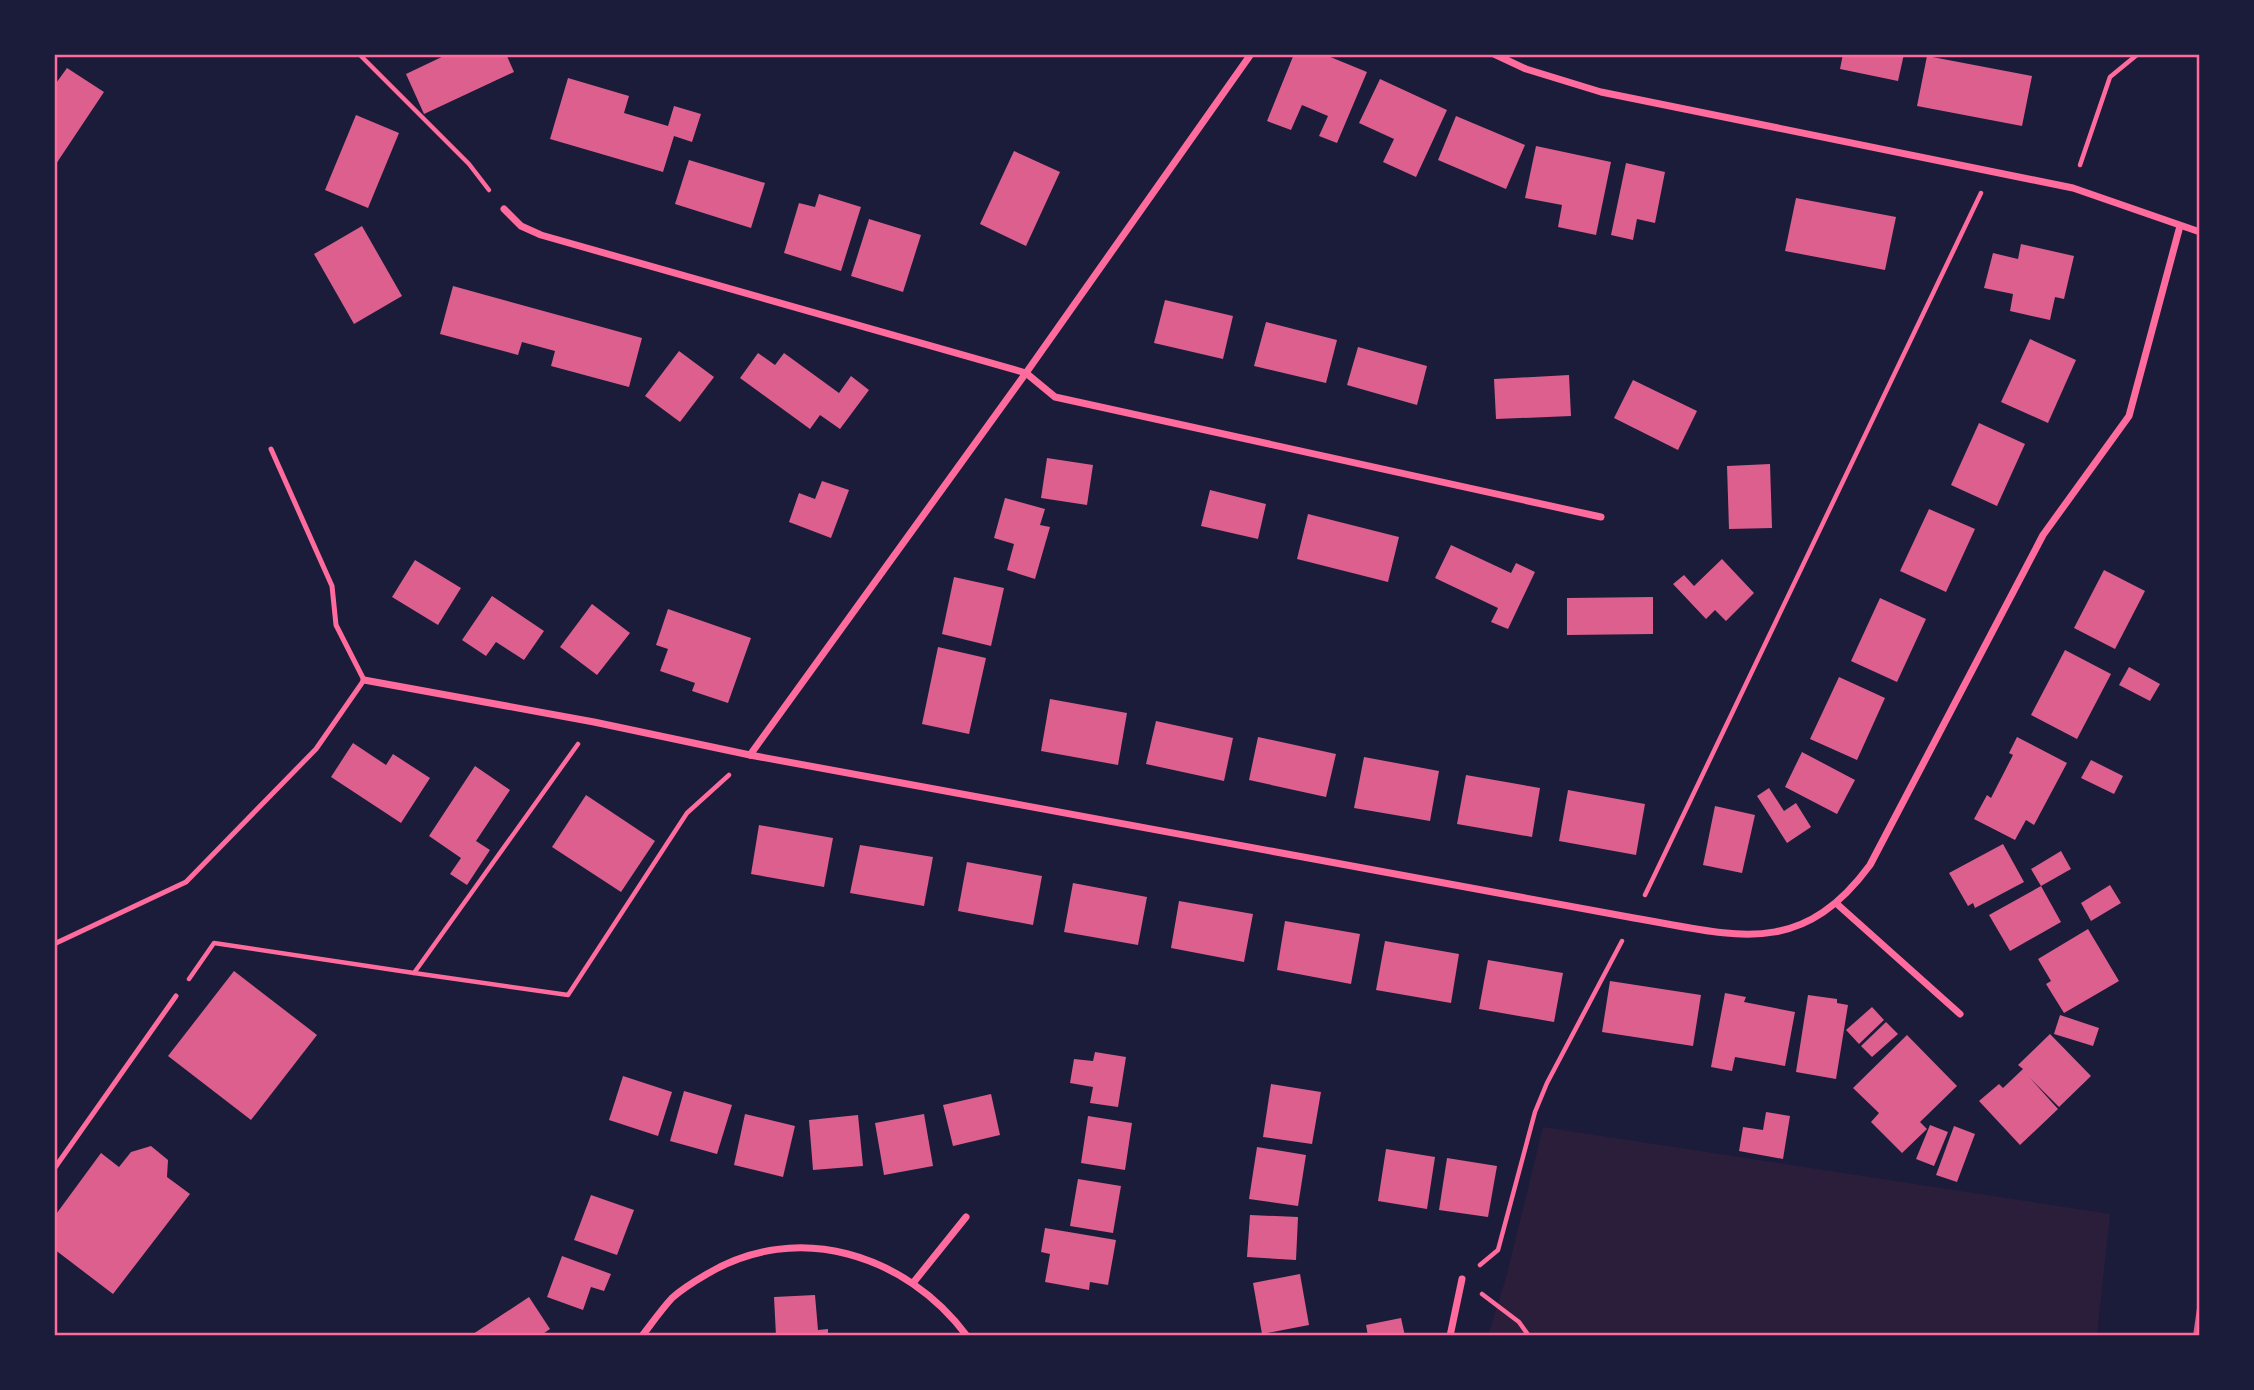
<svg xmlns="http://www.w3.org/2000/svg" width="2254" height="1390" viewBox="0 0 2254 1390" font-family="Merriweather,serif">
<rect width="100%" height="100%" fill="#1b1b3a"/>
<polygon fill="#2a1e3b" points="1543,1127 2110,1214 2097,1336 1488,1336 1507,1274"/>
<g fill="#dd5f8e">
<polygon points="448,54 506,54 514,72 424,114 406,74"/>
<polygon points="1294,54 1323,54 1367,72 1337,143 1319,136 1328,116 1302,105 1291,130 1267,121"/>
<polygon points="1843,54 1904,54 1898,81 1840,69"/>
<polygon points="1927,56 2032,76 2022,126 1917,106"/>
<polygon points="67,68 104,92 54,167 54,86"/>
<polygon points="568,78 629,96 624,113 668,126 674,106 701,114 692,142 674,136 663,172 550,139"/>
<polygon points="1380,79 1447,110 1416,177 1383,162 1394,139 1359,123"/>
<polygon points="356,115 399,133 368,208 325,190"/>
<polygon points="1456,116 1525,145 1506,189 1438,160"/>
<polygon points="1536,146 1611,162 1596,235 1558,227 1562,205 1525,198"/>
<polygon points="1014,151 1060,172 1026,246 980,224"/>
<polygon points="689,160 765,183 751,228 675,204"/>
<polygon points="1626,163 1665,172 1655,223 1637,219 1633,240 1611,235"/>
<polygon points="819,194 861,207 841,271 784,253 799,203 815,207"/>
<polygon points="1796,198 1896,217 1885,270 1785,251"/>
<polygon points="869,219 921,235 903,292 851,276"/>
<polygon points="362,226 402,296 354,324 314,254"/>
<polygon points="2021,244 2074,256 2064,299 2055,297 2050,320 2010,311 2013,294 1984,288 1993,253 2018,259"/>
<polygon points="453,286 642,338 629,387 551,366 555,351 522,342 518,355 440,334"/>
<polygon points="1165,300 1233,316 1223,359 1154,343"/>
<polygon points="1266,322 1337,340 1326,383 1254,366"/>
<polygon points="2030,339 2076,360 2048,423 2001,402"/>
<polygon points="1358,347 1427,366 1417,405 1347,385"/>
<polygon points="679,351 714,377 680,422 645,396"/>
<polygon points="758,353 775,365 784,353 839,393 851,376 869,390 840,429 820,415 810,429 740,378"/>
<polygon points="1569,375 1571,416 1496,419 1494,379"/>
<polygon points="1633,380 1697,411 1678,450 1614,418"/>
<polygon points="1979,423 2025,444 1997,506 1951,485"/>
<polygon points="1047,458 1093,465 1087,505 1041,498"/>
<polygon points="1770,464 1772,528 1729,529 1727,466"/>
<polygon points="822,481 849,490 831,538 789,522 799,493 815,499"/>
<polygon points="1210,490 1266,504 1258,539 1201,526"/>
<polygon points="1005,498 1045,509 1040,525 1050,527 1035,579 1007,570 1014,544 994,538"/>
<polygon points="1929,509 1975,529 1946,592 1900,571"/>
<polygon points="1308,514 1399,537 1388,582 1297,559"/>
<polygon points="1451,545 1511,573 1516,563 1535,572 1508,629 1491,622 1498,608 1435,578"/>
<polygon points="1722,559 1754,593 1726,621 1715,610 1706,619 1673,584 1684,575 1694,586"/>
<polygon points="415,560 461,588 438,625 392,597"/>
<polygon points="2104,570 2145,591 2115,649 2074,628"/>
<polygon points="954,577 1004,588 991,646 942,634"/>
<polygon points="492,596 544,631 524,660 496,642 486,656 462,640"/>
<polygon points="1653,597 1653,634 1567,635 1567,598"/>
<polygon points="1880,598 1926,619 1897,682 1851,661"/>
<polygon points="592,604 630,633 597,675 560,647"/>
<polygon points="668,609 751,638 728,703 692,691 695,683 660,671 668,649 656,645"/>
<polygon points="938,647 986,658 969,734 922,724"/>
<polygon points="2065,650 2111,674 2077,739 2031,715"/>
<polygon points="2129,667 2160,684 2150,701 2119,685"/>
<polygon points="1839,677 1885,698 1857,760 1810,739"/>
<polygon points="1050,699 1127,713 1118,765 1041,751"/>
<polygon points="1156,721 1233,738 1224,781 1146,764"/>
<polygon points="1258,737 1336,754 1326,797 1249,780"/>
<polygon points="2017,737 2067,763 2034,825 2026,820 2015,840 1974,819 1987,795 1991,798 2013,755 2009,753"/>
<polygon points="353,743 386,765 393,754 430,778 401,823 331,777"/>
<polygon points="1802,752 1855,780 1837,814 1785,787"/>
<polygon points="1364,757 1439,771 1430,821 1354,808"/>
<polygon points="2091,760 2123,776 2114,794 2081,778"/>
<polygon points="475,766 510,790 476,841 490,850 467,885 450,874 461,858 429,836"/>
<polygon points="1466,775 1540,788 1532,837 1457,824"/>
<polygon points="1769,788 1784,811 1796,803 1811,827 1787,843 1757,796"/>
<polygon points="1568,790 1645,804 1636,855 1559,841"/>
<polygon points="586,795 655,841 621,892 552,847"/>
<polygon points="1715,806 1755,815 1742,873 1703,865"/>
<polygon points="759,825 833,838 824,887 751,874"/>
<polygon points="2003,844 2024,882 1975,908 1973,903 1968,906 1949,873"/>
<polygon points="860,845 933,857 924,906 850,893"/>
<polygon points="2061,851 2071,869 2041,886 2031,869"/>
<polygon points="967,862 1042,876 1033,925 958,911"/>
<polygon points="1073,883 1147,897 1138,945 1064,932"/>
<polygon points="2110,885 2121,903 2091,921 2081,903"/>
<polygon points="2041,886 2061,922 2010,951 1989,915"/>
<polygon points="1179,901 1253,914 1244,962 1171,948"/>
<polygon points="1285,921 1360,934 1351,984 1277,970"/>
<polygon points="2088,929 2119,981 2064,1013 2046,984 2051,981 2038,959"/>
<polygon points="1385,941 1459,954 1451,1003 1376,990"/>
<polygon points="1488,960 1563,973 1554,1022 1479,1009"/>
<polygon points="234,971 317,1035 251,1120 168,1056"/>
<polygon points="1610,981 1701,995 1693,1046 1602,1032"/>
<polygon points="1725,993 1746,997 1744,1002 1795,1012 1785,1066 1735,1057 1732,1071 1711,1067"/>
<polygon points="1808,995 1837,999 1837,1003 1848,1005 1836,1079 1796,1072"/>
<polygon points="1872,1007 1884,1020 1859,1044 1846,1030"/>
<polygon points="2060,1015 2099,1028 2093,1046 2054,1034"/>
<polygon points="1886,1022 1898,1034 1872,1057 1861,1046"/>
<polygon points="2050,1034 2091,1076 2059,1107 2029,1077 2058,1109 2020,1145 1979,1101 1999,1084 2003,1088 2023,1069 2018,1065"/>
<polygon points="1907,1035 1957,1086 1920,1122 1927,1129 1902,1153 1871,1122 1879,1113 1853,1088"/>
<polygon points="1095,1052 1126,1057 1118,1107 1090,1103 1093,1087 1070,1083 1074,1059 1093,1061"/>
<polygon points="623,1076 672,1092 658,1136 609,1120"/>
<polygon points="1271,1084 1321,1092 1312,1144 1263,1137"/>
<polygon points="684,1091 732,1105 717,1154 670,1141"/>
<polygon points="991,1094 1000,1135 953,1146 943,1105"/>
<polygon points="1766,1112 1790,1116 1783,1159 1739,1151 1743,1127 1763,1130"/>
<polygon points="745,1114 795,1126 783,1177 734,1165"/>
<polygon points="924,1114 933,1166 884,1175 875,1123"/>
<polygon points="858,1115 863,1166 813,1170 809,1120"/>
<polygon points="1088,1116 1132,1123 1125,1170 1081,1163"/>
<polygon points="1930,1125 1948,1132 1934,1166 1916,1159"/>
<polygon points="1954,1126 1975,1134 1957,1182 1936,1175"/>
<polygon points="151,1146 168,1160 167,1177 190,1194 113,1294 54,1249 54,1217 101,1153 119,1167 131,1152"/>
<polygon points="1257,1147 1306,1155 1298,1206 1249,1199"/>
<polygon points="1386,1149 1435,1157 1427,1209 1378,1201"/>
<polygon points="1447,1158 1497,1166 1488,1217 1439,1210"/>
<polygon points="1078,1179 1121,1186 1113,1233 1070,1226"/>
<polygon points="591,1195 634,1210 617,1255 574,1240"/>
<polygon points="1250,1215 1298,1217 1296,1260 1247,1257"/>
<polygon points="1045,1228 1116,1240 1108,1285 1090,1282 1089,1290 1045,1282 1050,1254 1041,1252"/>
<polygon points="562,1256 611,1274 604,1291 591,1287 583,1310 547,1297"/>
<polygon points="1300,1274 1309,1325 1262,1334 1253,1283"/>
<polygon points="815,1295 818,1330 828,1329 828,1336 776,1336 774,1297"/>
<polygon points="529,1297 550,1329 540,1336 470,1336"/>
<polygon points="2198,1301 2200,1336 2193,1336"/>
<polygon points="1401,1318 1405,1336 1368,1336 1366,1325"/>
</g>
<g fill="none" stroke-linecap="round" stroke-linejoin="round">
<g stroke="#ff6b9d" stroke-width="4.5">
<polyline points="359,54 469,164 489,190"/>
<polyline points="2080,165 2110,77 2138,54"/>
<polyline points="1645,895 1981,193"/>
<polyline points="414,973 568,995 687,813 729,775"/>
<polyline points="189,979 214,943 414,973 578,744"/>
<polyline points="1480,1265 1498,1250 1535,1112 1547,1083 1622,941"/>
<polyline points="1482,1294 1519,1322 1529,1336"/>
</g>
<g stroke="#ff6b9d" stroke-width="5">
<polyline points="54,944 186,882 316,749 364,680 336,625 332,586 271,449"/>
<polyline points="54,1169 176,996"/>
</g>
<g stroke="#ff6b9d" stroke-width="7">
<polyline points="1494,54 1526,69 1601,92 2073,188 2200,232"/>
<polyline points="504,209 521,226 541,235 1026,373 1055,397 1601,517"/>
<path d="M364,680L594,722L750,755L1634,918C1734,935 1800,960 1870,865L2043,535L2129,416L2180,226"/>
<polyline points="750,755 1026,373 1251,54"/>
<polyline points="1837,904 1960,1014"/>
<polyline points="913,1283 966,1217"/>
<path d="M642,1336C652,1323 661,1310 672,1298C682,1289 695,1281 707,1274C797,1220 906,1254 967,1336"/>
<polyline points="1450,1336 1462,1279"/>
</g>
</g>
<rect width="2254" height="1390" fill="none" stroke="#1b1b3a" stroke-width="112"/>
<rect x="56" y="56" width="2142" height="1278" fill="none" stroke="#ff6b9d" stroke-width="2.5"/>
</svg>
